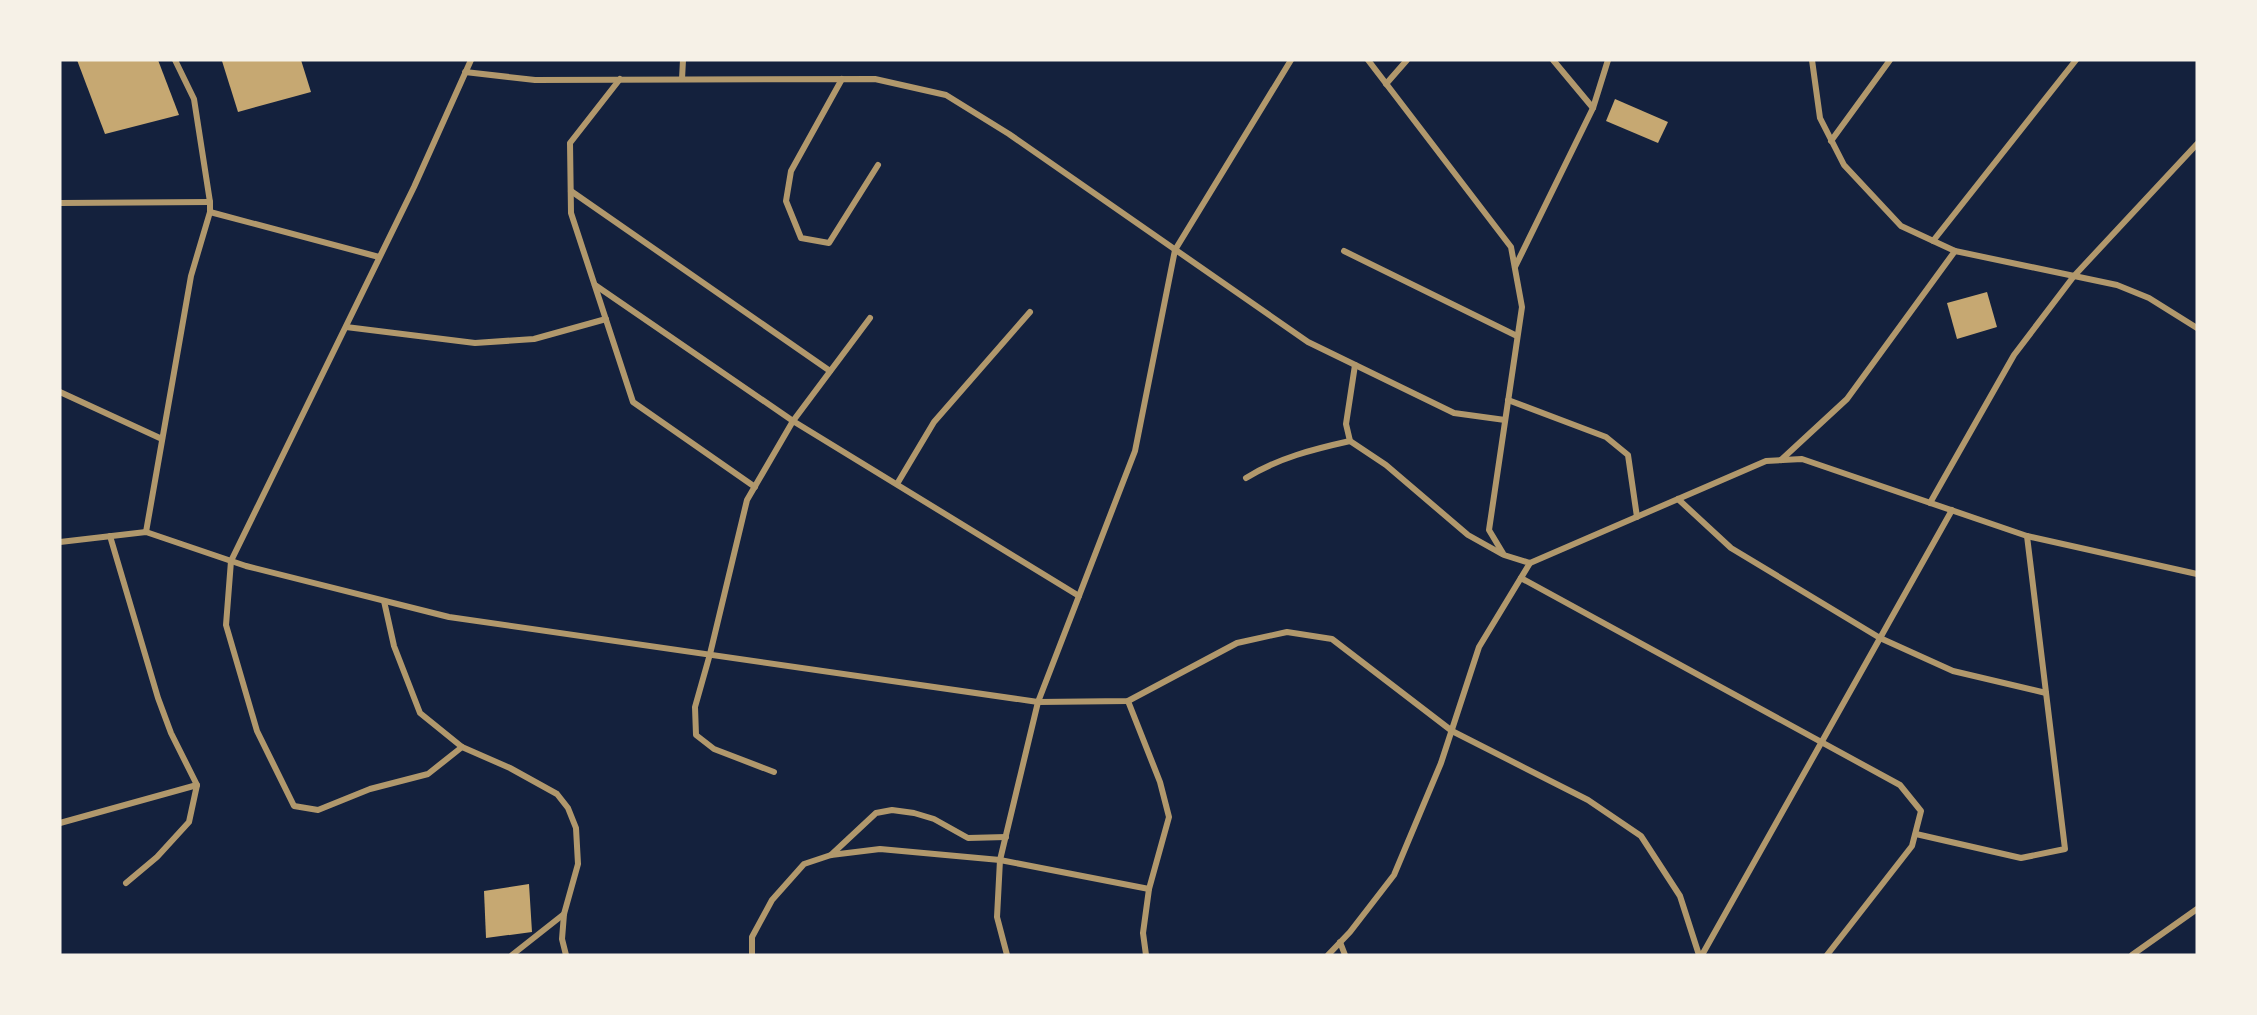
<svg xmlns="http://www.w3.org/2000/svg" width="2257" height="1015" viewBox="0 0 2257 1015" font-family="Lato,sans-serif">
<rect width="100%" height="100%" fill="#14213d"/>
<g fill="#c6a872">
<polygon points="77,60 158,60 179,115 105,134"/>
<polygon points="228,60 301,60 311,92 238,112 222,61"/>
<polygon points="1615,99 1668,122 1658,143 1606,121"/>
<polygon points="1987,292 1997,327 1957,339 1947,303"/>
<polygon points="529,884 532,932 486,938 484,891"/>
</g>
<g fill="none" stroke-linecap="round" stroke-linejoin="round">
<g stroke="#b1986c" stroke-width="6">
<polyline points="1368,60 1511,247 1522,307 1489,530 1504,555 1530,563 1766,461 1802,459 2027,536 2197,574"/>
<polyline points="1553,60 1593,108"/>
<polyline points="1812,60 1820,118 1844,165 1901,226 1955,251 2117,285 2149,298 2197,328"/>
<polyline points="465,72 535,80 875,79 946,95 1009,134 1308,342 1454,413 1505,420"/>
<polyline points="620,79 570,143 571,213 633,402 755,487"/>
<polyline points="682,79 683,60"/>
<polyline points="842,79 791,171 786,201 801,238 829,243 878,165"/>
<polyline points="1386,84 1407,60"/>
<polyline points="1831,141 1890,60"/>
<polyline points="571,191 830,371"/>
<polyline points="60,203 210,202"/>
<polyline points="210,212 379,257"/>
<polyline points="1933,241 2076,60"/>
<polyline points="1344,251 1517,336"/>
<polyline points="1515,267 1593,108 1608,60"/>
<polyline points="595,285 793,421 1079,596"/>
<polyline points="346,327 475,343 534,339 606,319"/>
<polyline points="1355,365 1346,424 1350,441 1386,465 1468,535 1502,554"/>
<polyline points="60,392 162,439"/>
<polyline points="1508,400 1606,437 1628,455 1637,517"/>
<polyline points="1781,460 1847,399 1955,251"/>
<path d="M1246,478C1278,458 1314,449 1350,441"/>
<polyline points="897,484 934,422 1030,312"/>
<polyline points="1678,499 1731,548 1880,638 1953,671 2046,693"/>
<polyline points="1930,503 2014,355 2074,276 2197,144"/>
<polyline points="146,532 191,276 210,212 210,202 194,99 175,60"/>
<polyline points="110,536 158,698 171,733 197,785 189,822 157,857 126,883"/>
<polyline points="60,542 146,532 246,566 449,617 1038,702 1128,701 1237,643 1287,632 1332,639 1452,731 1588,800 1641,836 1680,896 1699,955"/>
<polyline points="1521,578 1900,785 1921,811 1912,846 1827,955"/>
<polyline points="384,601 394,646 420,713 462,747 510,768 557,794 568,808 576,828 578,864 564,914 562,939 566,955"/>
<polyline points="1128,701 1160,782 1169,817 1149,889 1143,933 1146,955"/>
<polyline points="462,747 428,774 370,789 318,810 294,806 257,731 226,625 231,561 414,187 471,60"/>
<polyline points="774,772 714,749 696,735 695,707 710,654 747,500 793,421 870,318"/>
<polyline points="60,823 197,785"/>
<polyline points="1916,834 2021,858 2065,849 2027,536"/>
<polyline points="831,855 876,813 892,810 914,813 934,819 968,838 1006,837"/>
<polyline points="1340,942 1345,955"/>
<polyline points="512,955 564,914"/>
<polyline points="752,955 752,937 772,900 804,864 831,855 880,849 1000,860 1149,889"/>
<polyline points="1007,955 997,917 1000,860 1038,702 1135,451 1175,250 1291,60"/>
<polyline points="1328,955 1350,932 1394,875 1441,763 1479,647 1530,563"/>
<polyline points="1702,955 1952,510"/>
<polyline points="2132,955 2197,909"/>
</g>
</g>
<rect width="2257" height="1015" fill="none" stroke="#f6f1e7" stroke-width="123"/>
</svg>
